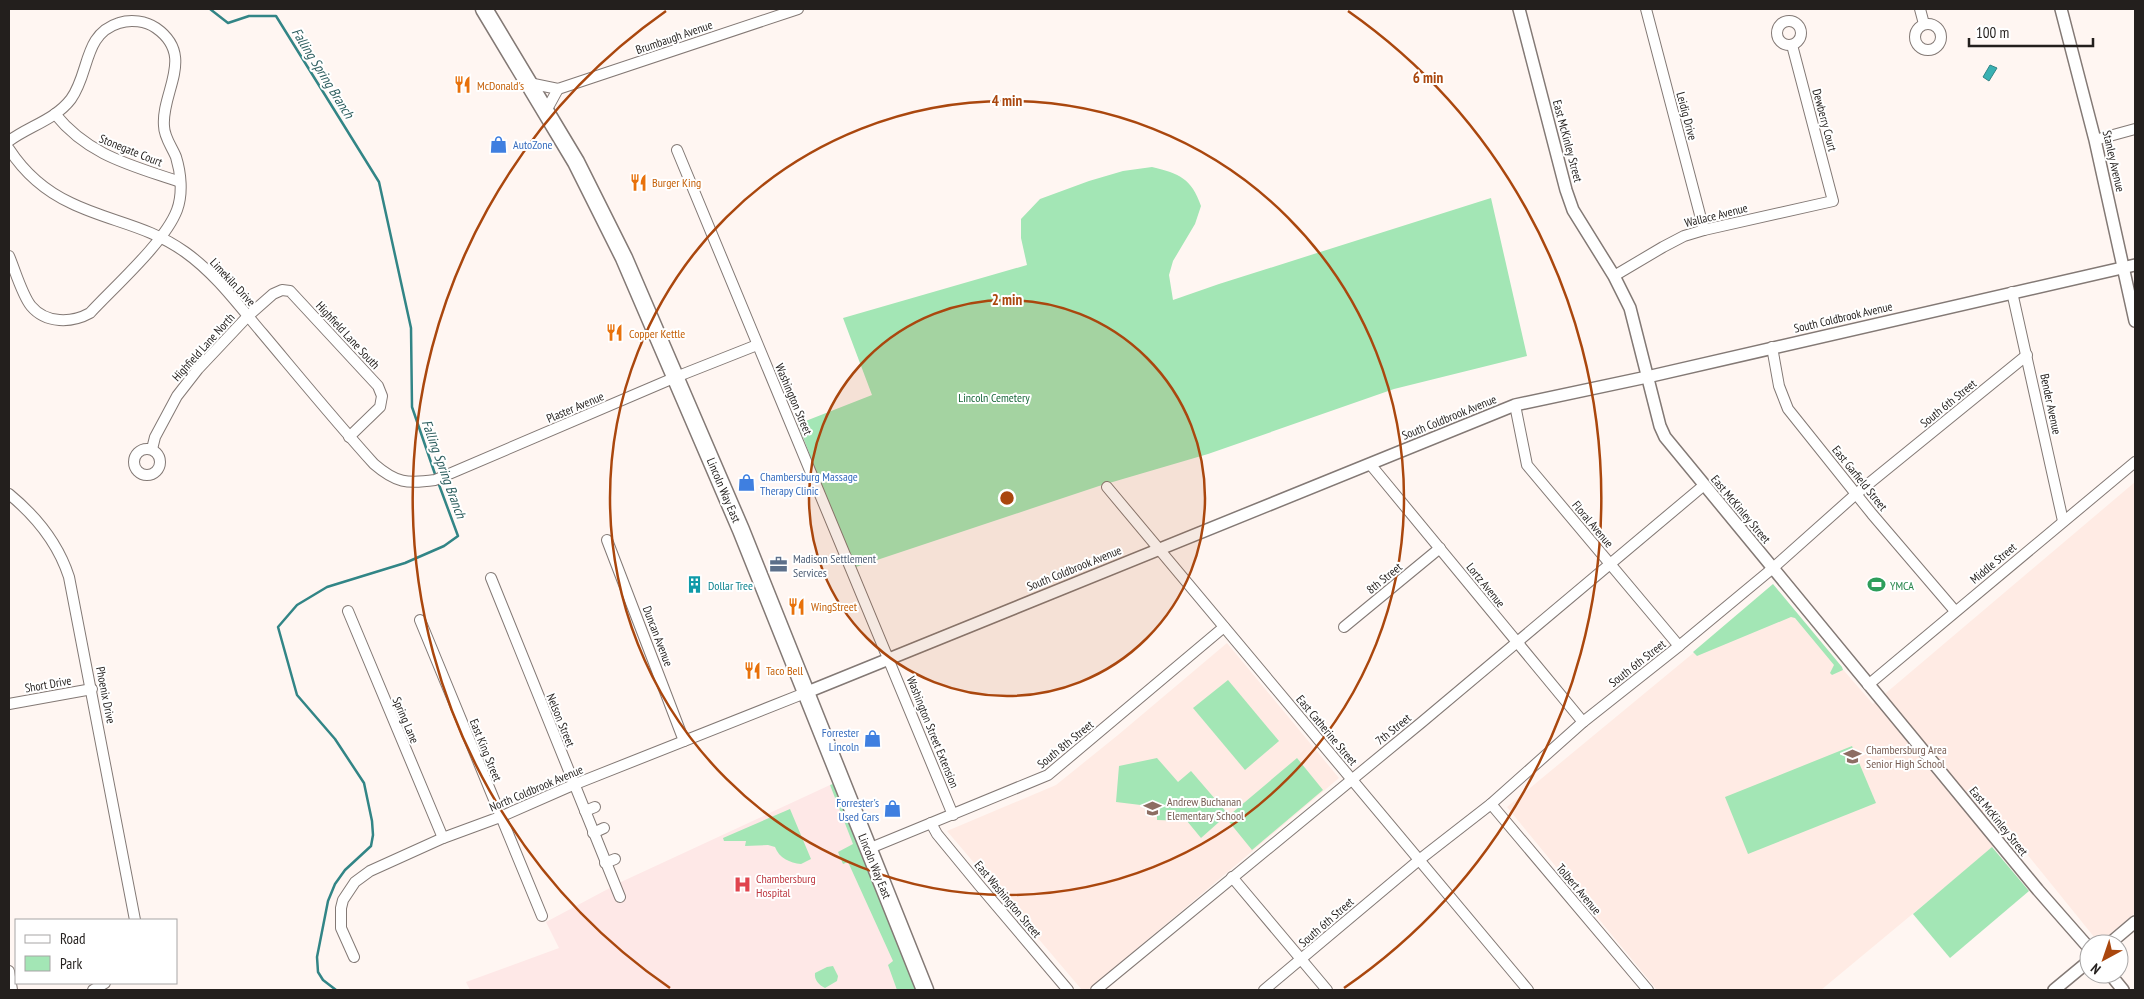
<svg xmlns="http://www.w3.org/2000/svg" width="2144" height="999" viewBox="0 0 2144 999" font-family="'PT Sans Narrow',sans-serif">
<rect width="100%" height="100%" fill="#fff6f2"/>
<g fill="#ffebe4">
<polygon points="2135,482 2135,913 2099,943 2010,833 1821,990 1657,990 1507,807 1772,588 1873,704"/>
<polygon points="1227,643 1339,778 1088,990 1082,990 947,831 1056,785 1118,735"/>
</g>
<polygon fill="#fee8e7" points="830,785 913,990 470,990 466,982 559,948 546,922 621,882"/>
<g fill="#a3e6b5">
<path d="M1152,167C1180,174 1191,178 1201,206L1195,224L1173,261L1169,275L1173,300L1219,284L1491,198L1527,356L1394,389L1208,454L1099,486L853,568L798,424L872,395L843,318L1027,265L1021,238V219L1040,199L1089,181L1123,171Z"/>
<polygon points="1773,584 1842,667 1843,670 1832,675 1830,673 1834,665 1795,618 1791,617 1697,656 1693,652"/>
<polygon points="1228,680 1279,741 1245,770 1193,708"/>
<polygon points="1852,746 1876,803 1748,854 1725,797"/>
<polygon points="1157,758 1178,782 1191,771 1228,814 1201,838 1187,821 1157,820 1157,807 1116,802 1119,766"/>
<polygon points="1297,758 1323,790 1252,850 1226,818"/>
<polygon points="833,784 917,990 897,990 888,965 893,961 848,862 843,864 838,852 853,844 830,785"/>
<path d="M790,809L811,859L801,864C790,863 779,858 775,847L768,845L745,846L746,841H724L723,838Z"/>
<polygon points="1992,847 2029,891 1950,958 1913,914"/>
<path d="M833,966L838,976L837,981L825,988C819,985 814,980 815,973L827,967Z"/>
</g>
<polygon fill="#39b1b3" stroke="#328586" points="1990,65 1997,68 1989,81 1983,77"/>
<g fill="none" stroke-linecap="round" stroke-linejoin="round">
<g stroke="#328586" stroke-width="2.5">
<polyline points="210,9 228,23 249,16 276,16 379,182 411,328 412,407 436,477"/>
<polyline points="336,990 323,980 318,972 317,957 328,901 335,884 345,870 371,846 373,835 372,821 364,783 335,739 297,695 278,627 297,605 327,587 405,563 444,546 458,536 438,482"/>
</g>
<defs>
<g id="minor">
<polyline points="1646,9 1704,230"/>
<polyline points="1920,9 1924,24"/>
<circle cx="1789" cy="33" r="12"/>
<circle cx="1928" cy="37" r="13"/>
<polyline points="529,83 558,89 798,9"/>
<polyline points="546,111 558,89"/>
<path d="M55,114C89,156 131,165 180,182"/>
<polyline points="2095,140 2135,129"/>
<path d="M9,141C29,126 55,120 71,99C90,73 83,34 119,23C131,19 146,21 156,28C196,56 161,92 164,126C164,137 172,147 176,157C181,173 183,194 177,210C165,242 114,287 90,313C72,323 46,324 31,306C22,295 15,270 9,256"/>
<path d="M9,149C24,172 45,191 71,203C110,222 147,225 185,252C216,274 239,306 263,334C300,378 336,422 374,464C396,483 407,484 435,480L676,377L757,345"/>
<polyline points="677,150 953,815"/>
<polyline points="1614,276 1663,247 1684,236 1704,230 1833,201 1792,45"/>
<polyline points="2012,292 2063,521"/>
<polyline points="1772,347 1779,386 1788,409 1872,514 1955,611"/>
<polyline points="1515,405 1527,465 1679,646"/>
<circle cx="147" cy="462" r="13"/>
<polyline points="152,449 155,437 177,396 198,369 248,316 273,294 282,290 290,291 378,386 382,396 380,407 349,437"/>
<polyline points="1370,464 1583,722"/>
<polyline points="1107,487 1528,990"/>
<path d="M9,494C37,517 58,543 69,577L135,920"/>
<polyline points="607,540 684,741"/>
<polyline points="491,578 620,897"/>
<polyline points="348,611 443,838"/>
<polyline points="420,620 542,916"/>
<polyline points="1344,627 1440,548"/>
<polyline points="1868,685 2135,462"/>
<polyline points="9,704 92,689"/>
<polyline points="1491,804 1648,990"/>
<polyline points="585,811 595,807"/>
<polyline points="931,823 937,834 979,885 1068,990"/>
<polyline points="593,833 604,828"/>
<polyline points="868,849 1048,775 1224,627"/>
<polyline points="605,863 615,859"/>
<polyline points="1232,877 1327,990"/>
<polyline points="354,957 341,928 341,908 343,900 355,882 370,871 443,838 500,817 573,785 805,693"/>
<polyline points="9,971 12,990"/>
<polyline points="93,990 105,983"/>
<polyline points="1096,990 1422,722 1703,486"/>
<polyline points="1264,990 1419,860 1491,804 1583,722 1679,646 1773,568 1856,494 2027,355"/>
</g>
<g id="tertiary">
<polyline points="1519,9 1566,190 1573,210 1614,276 1630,308 1660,426 1665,437 2038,890 2089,948"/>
<polyline points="2061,9 2095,140 2135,321"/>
<polyline points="805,693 1515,405 1647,377 2135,265"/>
<polyline points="2109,944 2135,922"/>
<polyline points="2110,974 2123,990"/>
<polyline points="2054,990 2089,961"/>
</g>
<polyline id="trunk" points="484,9 576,162 624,258 741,530 925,990"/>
</defs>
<use href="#minor" stroke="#837975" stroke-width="12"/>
<use href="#tertiary" stroke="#837975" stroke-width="14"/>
<use href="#trunk" stroke="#837975" stroke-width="19"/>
<use href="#minor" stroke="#fff" stroke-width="10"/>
<use href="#tertiary" stroke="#fff" stroke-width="11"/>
<use href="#trunk" stroke="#fff" stroke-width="16"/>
</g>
<circle cx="1007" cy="498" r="198" fill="#aa470e" fill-opacity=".12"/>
<g fill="none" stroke="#aa470e" stroke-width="2.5">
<circle cx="1007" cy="498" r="198"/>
<circle cx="1007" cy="498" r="397"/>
<path d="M670 988A595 595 0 0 1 666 11M1348 11A595 595 0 0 1 1344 988"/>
</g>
<defs>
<symbol id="restaurant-bare" viewBox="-9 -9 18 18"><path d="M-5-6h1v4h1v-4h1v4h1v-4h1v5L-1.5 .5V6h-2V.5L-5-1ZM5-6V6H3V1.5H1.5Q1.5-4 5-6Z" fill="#e8710a" stroke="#fff" stroke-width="2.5" paint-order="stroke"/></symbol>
<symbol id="shop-bare" viewBox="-9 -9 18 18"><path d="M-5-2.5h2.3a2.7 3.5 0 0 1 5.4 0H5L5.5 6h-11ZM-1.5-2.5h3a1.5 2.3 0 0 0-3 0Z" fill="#3f7fe0" stroke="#fff" stroke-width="2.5" paint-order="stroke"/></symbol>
<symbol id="office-bare" viewBox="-9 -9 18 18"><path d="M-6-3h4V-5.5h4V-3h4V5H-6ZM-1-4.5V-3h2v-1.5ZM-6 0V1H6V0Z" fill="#5c6f8a" stroke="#fff" stroke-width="2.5" paint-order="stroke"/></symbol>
<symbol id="building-bare" viewBox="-9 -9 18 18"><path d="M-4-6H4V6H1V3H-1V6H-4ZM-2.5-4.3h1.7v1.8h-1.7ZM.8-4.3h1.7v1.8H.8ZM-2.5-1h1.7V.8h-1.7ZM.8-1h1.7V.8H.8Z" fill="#0f9aa8" stroke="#fff" stroke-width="2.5" paint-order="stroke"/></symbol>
<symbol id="stadium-bare" viewBox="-9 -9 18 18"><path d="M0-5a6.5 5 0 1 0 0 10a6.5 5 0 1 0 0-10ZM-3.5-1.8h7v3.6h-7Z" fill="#2e9e5b" stroke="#fff" stroke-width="2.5" paint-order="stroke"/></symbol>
<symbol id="school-bare" viewBox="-9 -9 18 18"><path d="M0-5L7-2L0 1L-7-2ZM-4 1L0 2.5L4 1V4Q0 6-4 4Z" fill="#8d6e63" stroke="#fff" stroke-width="2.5" paint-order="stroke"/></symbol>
<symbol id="hospital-bare" viewBox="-9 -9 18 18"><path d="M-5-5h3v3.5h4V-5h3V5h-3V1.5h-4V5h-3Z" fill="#e0444e" stroke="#fff" stroke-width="2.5" paint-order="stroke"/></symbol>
</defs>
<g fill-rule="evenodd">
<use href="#restaurant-bare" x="450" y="72" width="25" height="25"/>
<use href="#shop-bare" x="486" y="132" width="25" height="25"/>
<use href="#restaurant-bare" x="626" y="170" width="25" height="25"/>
<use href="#restaurant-bare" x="602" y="320" width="25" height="25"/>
<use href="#shop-bare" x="734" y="470" width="25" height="25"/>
<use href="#office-bare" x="766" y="552" width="25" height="25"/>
<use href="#building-bare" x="682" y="572" width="25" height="25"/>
<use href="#stadium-bare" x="1864" y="572" width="25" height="25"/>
<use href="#restaurant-bare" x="784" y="594" width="25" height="25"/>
<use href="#restaurant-bare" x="740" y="658" width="25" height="25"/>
<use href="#shop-bare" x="860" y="726" width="25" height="25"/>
<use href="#school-bare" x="1840" y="744" width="25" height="25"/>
<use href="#school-bare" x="1140" y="796" width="25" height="25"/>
<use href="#shop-bare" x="880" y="796" width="25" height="25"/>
<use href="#hospital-bare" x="730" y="872" width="25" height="25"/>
</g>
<g text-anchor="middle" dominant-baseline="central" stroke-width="4" stroke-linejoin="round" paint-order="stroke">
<g font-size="12" fill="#231f1d" stroke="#fff">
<text transform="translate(674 37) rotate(-19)">Brumbaugh Avenue</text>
<text transform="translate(1687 116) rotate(75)">Leidig Drive</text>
<text transform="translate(1825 120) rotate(75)">Dewberry Court</text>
<text transform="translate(1568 141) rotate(75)">East McKinley Street</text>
<text transform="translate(131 150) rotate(22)">Stonegate Court</text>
<text transform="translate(2114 161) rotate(77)">Stanley Avenue</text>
<text transform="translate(1716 215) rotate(-14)">Wallace Avenue</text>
<text transform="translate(233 282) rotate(47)">Limekiln Drive</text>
<text transform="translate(1843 317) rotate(-13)">South Coldbrook Avenue</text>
<text transform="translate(348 335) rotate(47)">Highfield Lane South</text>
<text transform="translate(203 347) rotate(-48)">Highfield Lane North</text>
<text transform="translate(794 399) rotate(67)">Washington Street</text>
<text transform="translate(1948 403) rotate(-39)">South 6th Street</text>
<text transform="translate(2051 404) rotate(78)">Bender Avenue</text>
<text transform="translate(575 407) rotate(-23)">Plaster Avenue</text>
<text transform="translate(1449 417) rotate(-22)">South Coldbrook Avenue</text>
<text transform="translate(1860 478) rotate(51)">East Garfield Street</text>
<text transform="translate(724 490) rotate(67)">Lincoln Way East</text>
<text transform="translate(1741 509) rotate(50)">East McKinley Street</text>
<text transform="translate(1593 524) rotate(50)">Floral Avenue</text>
<text transform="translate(1993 563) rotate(-40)">Middle Street</text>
<text transform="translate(1074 568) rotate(-22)">South Coldbrook Avenue</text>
<text transform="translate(1384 578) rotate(-39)">8th Street</text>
<text transform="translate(1486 585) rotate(51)">Lortz Avenue</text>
<text transform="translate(658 636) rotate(69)">Duncan Avenue</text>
<text transform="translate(1637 663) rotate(-38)">South 6th Street</text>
<text transform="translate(48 684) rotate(-10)">Short Drive</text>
<text transform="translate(106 695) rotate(79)">Phoenix Drive</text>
<text transform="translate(406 720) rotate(67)">Spring Lane</text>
<text transform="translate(561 720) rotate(68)">Nelson Street</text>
<text transform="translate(1393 729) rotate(-39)">7th Street</text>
<text transform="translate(1327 730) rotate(50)">East Catherine Street</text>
<text transform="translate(933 732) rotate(68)">Washington Street Extension</text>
<text transform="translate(1065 744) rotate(-39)">South 8th Street</text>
<text transform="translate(486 750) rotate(68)">East King Street</text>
<text transform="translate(536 788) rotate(-23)">North Coldbrook Avenue</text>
<text transform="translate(1999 821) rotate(51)">East McKinley Street</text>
<text transform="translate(875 866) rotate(68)">Lincoln Way East</text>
<text transform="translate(1579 889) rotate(50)">Tolbert Avenue</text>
<text transform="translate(1008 899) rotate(50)">East Washington Street</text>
<text transform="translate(1326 922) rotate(-41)">South 6th Street</text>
</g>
<g font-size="12" fill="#c56008" stroke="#fff" text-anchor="start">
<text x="477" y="85">McDonald's</text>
<text x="652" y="182">Burger King</text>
<text x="629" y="333">Copper Kettle</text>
<text x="811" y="606">WingStreet</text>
<text x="766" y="670">Taco Bell</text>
</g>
<g font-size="12" fill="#366cbe" stroke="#fff" text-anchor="start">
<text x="513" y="144">AutoZone</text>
<text x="760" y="476">Chambersburg Massage<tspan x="760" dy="14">Therapy Clinic</tspan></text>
<text x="859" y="732" text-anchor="end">Forrester<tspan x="859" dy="14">Lincoln</tspan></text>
<text x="879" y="802" text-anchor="end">Forrester's<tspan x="879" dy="14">Used Cars</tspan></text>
</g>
<g font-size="12" fill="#19683a" stroke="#fff">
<text x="994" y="397">Lincoln Cemetery</text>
</g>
<g font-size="12" fill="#4e5e75" stroke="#fff" text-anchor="start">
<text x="793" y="558">Madison Settlement<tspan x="793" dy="14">Services</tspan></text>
</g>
<g font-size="12" fill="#0d838f" stroke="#fff" text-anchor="start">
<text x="708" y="585">Dollar Tree</text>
</g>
<g font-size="12" fill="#27864d" stroke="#fff" text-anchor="start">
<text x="1890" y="585">YMCA</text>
</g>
<g font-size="12" fill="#785e54" stroke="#fff" text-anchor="start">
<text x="1866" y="749">Chambersburg Area<tspan x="1866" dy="14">Senior High School</tspan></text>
<text x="1167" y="801">Andrew Buchanan<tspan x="1167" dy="14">Elementary School</tspan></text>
</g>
<g font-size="12" fill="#be3a42" stroke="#fff" text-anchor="start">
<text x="756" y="878">Chambersburg<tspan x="756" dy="14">Hospital</tspan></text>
</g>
<g font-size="14" font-style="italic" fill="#2d5e5f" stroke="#fff">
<text transform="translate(323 73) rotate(58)">Falling Spring Branch</text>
<text transform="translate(444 469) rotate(70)">Falling Spring Branch</text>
</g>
</g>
<circle cx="1007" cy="498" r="8" fill="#aa470e" stroke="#fff" stroke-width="2.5"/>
<g font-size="15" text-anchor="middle" font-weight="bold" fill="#aa470e" stroke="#fff" stroke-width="4" stroke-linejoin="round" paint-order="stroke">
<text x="1428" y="83">6 min</text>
<text x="1007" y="106">4 min</text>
<text x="1007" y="305">2 min</text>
</g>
<rect width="2144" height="999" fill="none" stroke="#231f1d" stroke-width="20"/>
<rect x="15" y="919" width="162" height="65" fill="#ffffff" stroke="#a7a5a5"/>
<rect x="25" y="935" width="25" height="8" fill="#ffffff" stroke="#a7a5a5"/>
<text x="60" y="944" font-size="15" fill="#231f1d">Road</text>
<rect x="25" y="956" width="25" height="15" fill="#a3e6b5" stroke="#a7a5a5"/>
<text x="60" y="969" font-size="15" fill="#231f1d">Park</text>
<g transform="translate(2104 959) rotate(220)"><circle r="24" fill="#ffffff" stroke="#a7a5a5"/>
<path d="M0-4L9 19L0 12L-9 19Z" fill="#aa470e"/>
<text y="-8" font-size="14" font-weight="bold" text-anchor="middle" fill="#231f1d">N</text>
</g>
<path d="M1969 38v8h124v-8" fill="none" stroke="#231f1d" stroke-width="2.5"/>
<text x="1976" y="38" font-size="15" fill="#231f1d" stroke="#ffffff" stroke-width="4" paint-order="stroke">100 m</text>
</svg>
